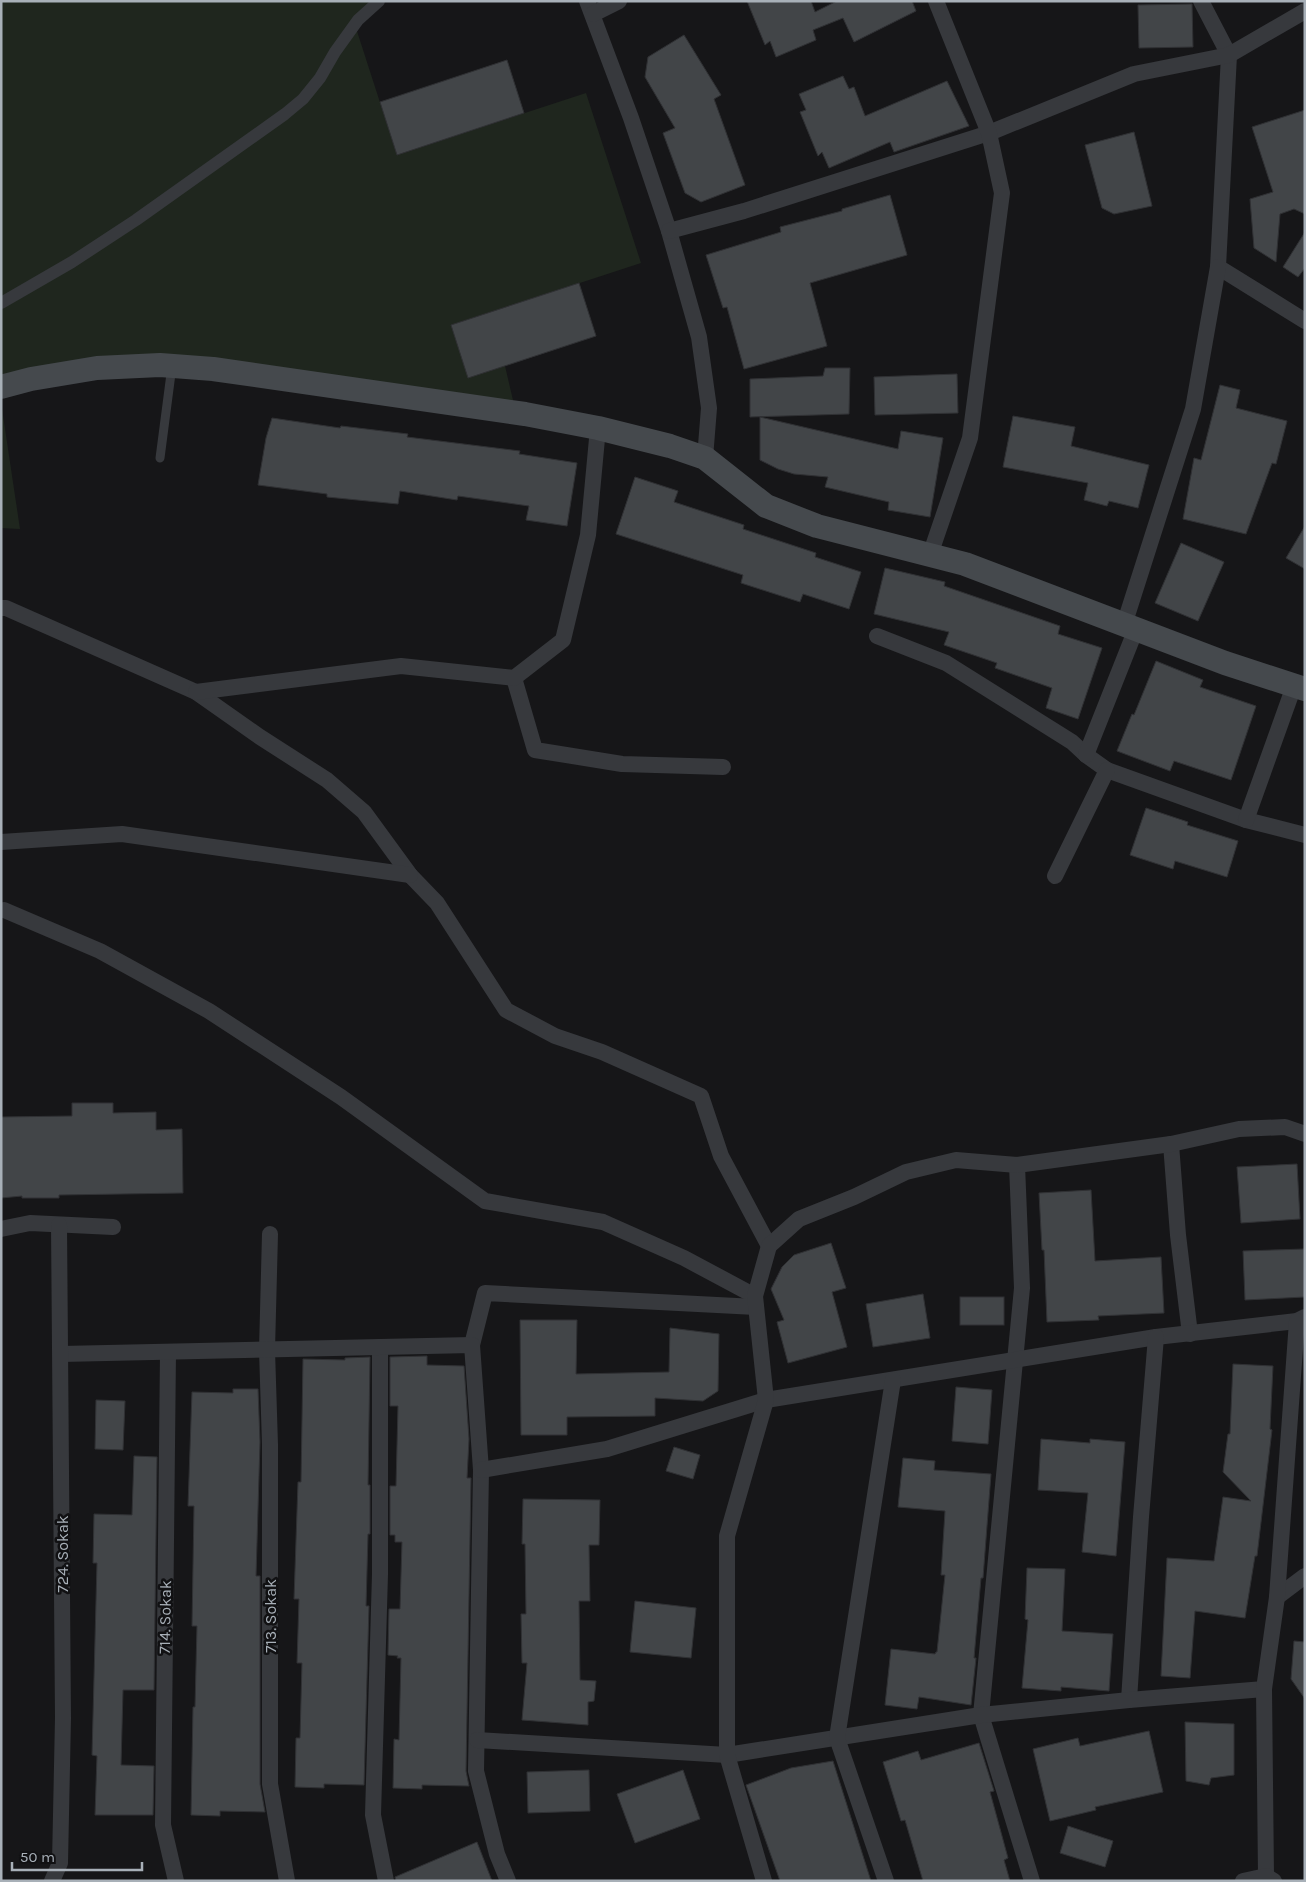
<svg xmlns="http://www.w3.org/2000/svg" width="1306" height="1882" viewBox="0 0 1306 1882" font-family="Karla,sans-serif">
<rect width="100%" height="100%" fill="#161618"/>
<g fill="#1f261e">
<polygon points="1,1 379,1 355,25 397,155 586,93 641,263 451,325 468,377 505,366 516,413 213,369 1,387"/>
<polygon points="1,402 20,529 1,528"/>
</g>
<g fill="#424548" stroke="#303134">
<polygon points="747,1 811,1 815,12 837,1 912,1 916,11 854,42 843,18 813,30 816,40 776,57 770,41 765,45"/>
<polygon points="1192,4 1193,47 1139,48 1138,5"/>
<polygon points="684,35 721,95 714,99 745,185 701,202 685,193 663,133 675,128 645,77 648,57"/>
<polygon points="507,60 524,113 397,155 380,102"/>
<polygon points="843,76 849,89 854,87 865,116 947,81 969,126 894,152 890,142 829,168 822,152 818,156 800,112 806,110 799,94"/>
<polygon points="1305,110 1305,214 1294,209 1280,214 1276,262 1254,248 1250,199 1273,192 1252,127"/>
<polygon points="1134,132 1152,206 1114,214 1102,208 1085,145"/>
<polygon points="890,195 907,255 810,283 827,346 744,369 727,307 723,308 706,255 781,232 780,227 842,211 842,209"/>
<polygon points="1305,232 1305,268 1298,277 1283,267"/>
<polygon points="579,283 596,336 468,378 451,325"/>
<polygon points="825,368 850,368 849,414 750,417 750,379 823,376"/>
<polygon points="957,374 958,413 875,415 874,377"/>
<polygon points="1220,385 1240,390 1236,408 1287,421 1276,464 1272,463 1246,534 1183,519 1194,458 1201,460"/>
<polygon points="1013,416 1075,427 1071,446 1149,465 1138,508 1109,501 1107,506 1084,500 1088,483 1003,467"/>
<polygon points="760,417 898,449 901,431 943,438 930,517 888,510 889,502 825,487 828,477 794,474 778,469 760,460"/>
<polygon points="272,418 340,428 341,426 408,434 407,437 520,451 519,454 577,463 567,526 526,520 529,506 458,496 457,500 400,491 398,504 327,497 327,494 258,485 266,438"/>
<polygon points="635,477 678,491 674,502 744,525 743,529 816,553 815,557 861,572 849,609 803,594 800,602 741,583 743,575 616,534"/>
<polygon points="1305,526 1305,569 1286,558"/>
<polygon points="1181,543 1224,562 1198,621 1155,603"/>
<polygon points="885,568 945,582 944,586 1060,626 1058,634 1102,648 1078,719 1046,708 1052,688 995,668 997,663 944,645 949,632 874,614"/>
<polygon points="1156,661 1203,680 1200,687 1256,706 1231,780 1174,761 1170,771 1117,751 1132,714 1134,715"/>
<polygon points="1146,808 1188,822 1187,825 1238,841 1227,877 1175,861 1173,869 1130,855"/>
<polygon points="72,1103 113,1103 113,1113 156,1112 156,1130 182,1129 183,1193 59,1195 59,1198 22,1198 22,1196 1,1198 1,1117 72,1116"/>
<polygon points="1297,1164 1300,1219 1241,1223 1237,1167"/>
<polygon points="1091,1190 1095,1261 1161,1257 1164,1313 1098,1316 1099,1320 1047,1322 1044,1250 1042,1250 1039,1193"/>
<polygon points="831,1243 846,1288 832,1292 847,1347 788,1363 777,1322 784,1320 771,1289 782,1267 794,1255"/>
<polygon points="1304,1249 1305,1297 1245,1300 1243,1251"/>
<polygon points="923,1294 930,1338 873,1347 866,1304"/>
<rect x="960" y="1297" width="44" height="28"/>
<polygon points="520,1320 577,1320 576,1374 669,1372 670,1328 719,1334 718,1391 703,1401 655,1398 655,1416 567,1417 567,1435 521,1435"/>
<polygon points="427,1356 427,1365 464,1366 469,1439 467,1478 471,1478 466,1771 469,1786 422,1785 422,1789 393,1788 394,1739 399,1740 401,1658 397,1658 398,1656 388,1655 389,1609 400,1609 402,1542 395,1542 395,1535 390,1535 390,1486 396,1486 398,1406 390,1406 390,1357"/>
<polygon points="370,1357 368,1485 370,1485 370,1534 368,1534 366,1606 369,1606 364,1785 324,1784 324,1788 295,1787 296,1738 300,1738 302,1663 297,1663 299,1599 294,1599 298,1482 301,1482 303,1359 345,1360 345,1358"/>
<polygon points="1233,1364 1273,1366 1270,1429 1272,1430 1257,1556 1255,1556 1245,1618 1195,1611 1190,1678 1161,1676 1167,1558 1214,1561 1223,1497 1251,1501 1223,1472 1228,1434 1230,1434"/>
<polygon points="956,1387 992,1390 988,1444 952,1441"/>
<polygon points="233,1389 258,1389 260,1442 256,1576 260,1576 260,1784 265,1812 220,1811 220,1816 191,1815 193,1707 195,1707 197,1626 192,1626 194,1506 188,1506 192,1392 233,1393"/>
<polygon points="96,1400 125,1401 123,1450 95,1449"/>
<polygon points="1041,1439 1090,1443 1090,1439 1125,1442 1116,1556 1082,1552 1088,1493 1038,1490"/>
<polygon points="674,1447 700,1455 693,1479 666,1471"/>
<polygon points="134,1456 157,1457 154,1690 123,1690 121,1765 154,1766 153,1815 95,1815 97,1756 92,1755 97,1563 93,1563 94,1514 132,1515"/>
<polygon points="903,1458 935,1461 934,1470 991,1474 983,1578 981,1578 974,1658 976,1658 971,1705 919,1697 917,1709 885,1705 891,1649 935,1654 936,1652 937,1652 945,1575 941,1575 945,1511 898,1507"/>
<polygon points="523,1499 600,1500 599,1545 589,1545 590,1601 579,1601 580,1680 596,1681 594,1701 588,1702 588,1725 522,1720 527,1663 522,1663 521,1614 526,1614 525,1544 522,1544"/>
<polygon points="1027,1568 1065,1569 1062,1631 1113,1634 1109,1691 1061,1687 1061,1691 1022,1688 1028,1620 1025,1619"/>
<polygon points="635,1601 696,1608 691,1658 630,1652"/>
<polygon points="1294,1641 1305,1642 1305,1699 1291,1679"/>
<polygon points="1185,1722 1234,1724 1234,1775 1211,1778 1209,1785 1186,1781"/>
<polygon points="1149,1731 1163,1792 1095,1807 1096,1810 1050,1821 1033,1749 1078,1738 1080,1746"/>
<polygon points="979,1743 994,1791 990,1792 1008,1858 1004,1860 1010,1881 923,1881 905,1820 901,1821 883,1762 918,1751 921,1760"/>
<polygon points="833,1761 871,1881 780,1881 746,1785 791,1768"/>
<polygon points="589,1770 590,1811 528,1813 527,1772"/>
<polygon points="683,1770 700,1819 635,1843 617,1794"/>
<polygon points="1068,1826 1113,1841 1105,1867 1060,1853"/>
<polygon points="477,1842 492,1881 396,1881 395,1877"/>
</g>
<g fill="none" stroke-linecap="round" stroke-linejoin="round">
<polyline stroke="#37393d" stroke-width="9" points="160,458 172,366"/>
<polyline stroke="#37393d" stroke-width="12" points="1,303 72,262 136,220 285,114 303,99 320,78 335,52 358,20 379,1"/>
<g stroke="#37393d" stroke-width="16">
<polyline points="587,1 631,118 669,231 699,337 709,408 705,458"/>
<polyline points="1201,1 1229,55 1218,267 1305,321"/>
<polyline points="593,14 619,1"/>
<polyline points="669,231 744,211 989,133 1134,74 1229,55 1305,11"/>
<polyline points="930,555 970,438 1002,193 989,133 936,1"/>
<polyline points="1,608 6,608 196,692 260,737 327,780 364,812 410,875 437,903 506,1010 555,1036 602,1052 701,1096 721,1156 769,1246"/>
<polyline points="1124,625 1193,409 1218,267"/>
<polyline points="877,636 946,663 1072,742 1086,755 1107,770 1246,820 1305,835"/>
<polyline points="514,678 535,750 622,764 723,767"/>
<polyline points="196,692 401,666 514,678 563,640 588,535 598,428"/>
<polyline points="1086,755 1136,629"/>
<polyline points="1246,820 1294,686"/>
<polyline points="1,842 122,834 410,875"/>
<polyline points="1055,876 1107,770"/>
<polyline points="4,910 100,951 209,1011 341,1097 485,1201 603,1222 684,1258 755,1296"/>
<polyline points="1171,1144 1178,1235 1190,1334"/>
<polyline points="1017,1165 1022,1288 981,1715 1032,1881"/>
<polyline points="1,1229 30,1223 113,1227"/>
<polyline points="270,1234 267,1350 270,1445 270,1784 287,1881"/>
<polyline points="472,1345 485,1293 756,1307"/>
<polyline points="380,1347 380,1574 373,1815 386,1881"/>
<polyline points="168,1352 163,1825 176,1881"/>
<polyline points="61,1354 472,1345 481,1470 476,1771 497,1854 508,1881"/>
<polyline points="481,1470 607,1449 766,1400 1156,1337 1297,1321 1305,1317"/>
<polyline points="1277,1597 1305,1576"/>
<polyline points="1129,1700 1141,1517 1156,1337"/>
<polyline points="477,1740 727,1755 981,1715 1129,1700 1264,1689"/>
<polyline points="1266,1876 1264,1689 1277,1597 1297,1321"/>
<polyline points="52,1881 60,1863 63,1718 59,1225"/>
<polyline points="764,1881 727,1755 727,1536 766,1400 755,1296 769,1246 799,1219 854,1197 906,1172 956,1160 1017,1165 1171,1144 1239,1129 1285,1127 1305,1134"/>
<polyline points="886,1881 837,1738 893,1380"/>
<polyline points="1243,1881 1266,1876 1274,1881"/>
</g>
<polyline stroke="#45494d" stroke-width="24" points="1,387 31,379 97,368 160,365 213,369 525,414 598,428 670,446 705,458 766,506 817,526 965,564 1225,663 1305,689"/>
</g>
<g text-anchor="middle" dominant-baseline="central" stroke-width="5" stroke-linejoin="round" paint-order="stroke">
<g font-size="16" fill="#a8b0b8" stroke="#111113">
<text transform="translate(62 1554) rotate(-90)">724. Sokak</text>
<text transform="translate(270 1616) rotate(-90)">713. Sokak</text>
<text transform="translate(165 1617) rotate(-89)">714. Sokak</text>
</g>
</g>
<rect width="1306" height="1882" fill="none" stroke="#a8b0b8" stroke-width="5"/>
<path d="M12 1862v8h130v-8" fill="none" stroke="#a8b0b8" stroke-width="2.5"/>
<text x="20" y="1862" font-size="15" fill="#a8b0b8" stroke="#111113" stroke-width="4" paint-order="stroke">50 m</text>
</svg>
